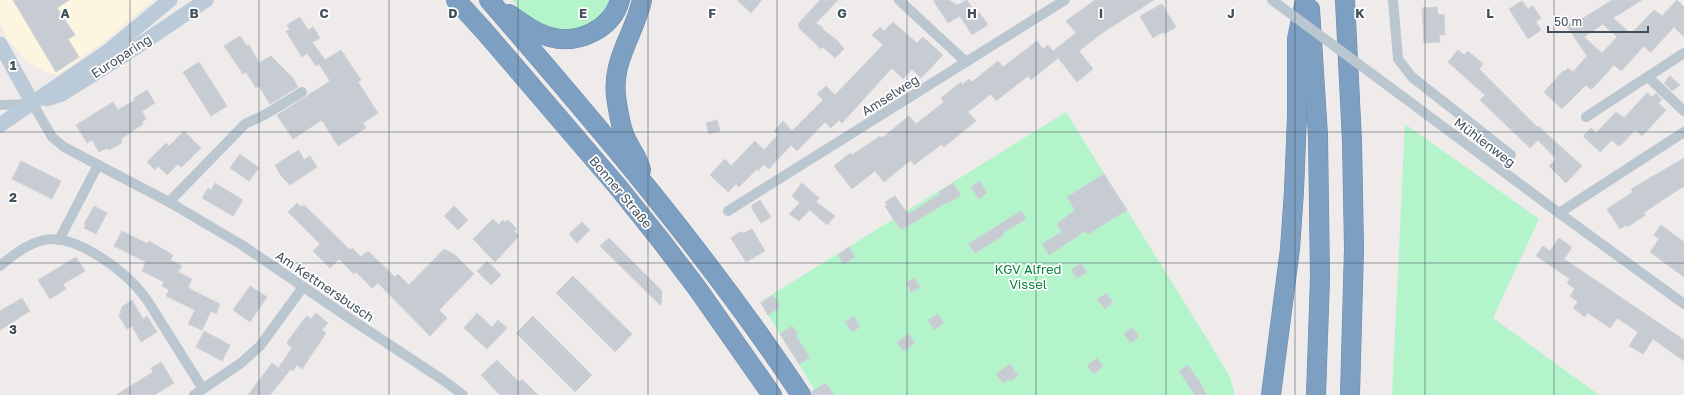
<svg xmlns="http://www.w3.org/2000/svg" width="1684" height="395" viewBox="0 0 1684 395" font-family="'Golos Text',sans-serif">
<rect width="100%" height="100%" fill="#efebeb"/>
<polygon fill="#fef5e1" points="0,0 153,0 102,43 57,75 43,71 28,62 8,40 0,24"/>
<g fill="#b3f4ca">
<polygon points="512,0 610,0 600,16 587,26 562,32 532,23"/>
<polygon points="1066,112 1212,347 1230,377 1235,395 818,395 760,302"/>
<polygon points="1405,124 1539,219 1493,318 1599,395 1392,395"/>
</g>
<g fill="#c7cbd2" stroke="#cfd2d9" fill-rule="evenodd">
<polygon points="13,0 69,0 57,8 75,35 68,39 79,57 56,72"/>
<polygon points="737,0 762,0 751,13"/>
<polygon points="820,0 838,0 816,23 823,28 822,29 838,41 844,49 835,58 823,47 821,49 798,27 799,25 798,24"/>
<polygon points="933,0 949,0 957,5 967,0 976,14 979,12 988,25 972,35 960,16 948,23"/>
<polygon points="1095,0 1154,0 1102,33 1079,51 1093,69 1077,82 1056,55 1058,58 1031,80 1028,76 996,101 991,94 968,112 976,121 944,147 942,144 914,165 911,160 884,182 875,171 852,189 834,166 850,153 852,155 880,136 882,138 909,116 916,124 944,102 941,98 961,82 962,85 969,79 972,82 998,61 1003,67 1037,41 1043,49 1048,45 1053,51 1076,33 1066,21"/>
<path d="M1612,0H1642L1613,18L1631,34L1654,10L1662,16L1677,0L1684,7V37L1674,27L1652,51L1650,52L1644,46L1622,70H1620L1614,65L1593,88L1591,89L1586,85L1562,109L1544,92L1563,71L1564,72L1568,68L1573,72L1587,56L1566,25L1569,23L1572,25ZM1603,24L1617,37L1602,53L1584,37Z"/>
<polygon points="1522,1 1528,9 1533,6 1541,18 1536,22 1541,30 1528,39 1509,9"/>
<polygon points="1162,4 1176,27 1164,34 1163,32 1153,38 1140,16"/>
<polygon points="1437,7 1438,15 1444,14 1445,35 1439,35 1440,42 1424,43 1422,8"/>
<polygon points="300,17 308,30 313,27 320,38 312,42 325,60 341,50 361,80 358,82 378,113 363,123 366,128 338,146 322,120 293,139 277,115 330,81 319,64 316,66 307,53 302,57 286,31 290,30 287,25"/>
<polygon points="893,22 917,43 923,37 943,55 921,78 912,69 903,79 892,68 842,123 839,120 831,128 825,122 797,151 791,145 769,169 764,164 758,171 757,169 739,187 736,184 728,192 710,175 725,159 731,166 755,141 764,150 778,135 774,131 783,121 792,131 823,100 817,94 826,86 835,95 883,45 872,35 880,27 884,31"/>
<polygon points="240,36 247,46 249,45 259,63 271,56 292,77 298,87 270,104 259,86 256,88 246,72 243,74 224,46"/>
<polygon points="1458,50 1464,55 1468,51 1483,64 1479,69 1537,127 1538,126 1582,166 1566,183 1549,166 1556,159 1538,140 1530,148 1480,100 1485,95 1448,62"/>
<polygon points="199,62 227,106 211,116 183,72"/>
<polygon points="1670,76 1680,85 1672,91 1664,83"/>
<polygon points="147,90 155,103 142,111 146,119 142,122 143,124 121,139 122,143 109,150 107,148 99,152 92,140 87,143 76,125 113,102 118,110 135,100 134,98"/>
<polygon points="1647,93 1652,97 1656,93 1662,100 1658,103 1666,110 1642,136 1635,130 1621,145 1618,146 1612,140 1600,152 1583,136 1591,128 1596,133 1616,112 1624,118"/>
<polygon points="717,120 720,131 709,134 706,123"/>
<polygon points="184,131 201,148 185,164 181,167 178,164 167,175 158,166 155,170 147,162 166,143 169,146"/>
<polygon points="299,150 304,160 310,156 317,167 290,185 281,176 275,165"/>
<polygon points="240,154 259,168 249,181 230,168"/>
<polygon points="1684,158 1684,186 1643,213 1646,215 1627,227 1626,225 1620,229 1607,209 1633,192 1631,189"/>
<polygon points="21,161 61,181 52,199 12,179"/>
<polygon points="1104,174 1127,210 1088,234 1085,231 1049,255 1042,244 1062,232 1057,224 1075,210 1067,197"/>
<polygon points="980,181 987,193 979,199 971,187"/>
<polygon points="215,183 243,200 233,216 202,198 208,188 211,190"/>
<polygon points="802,183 819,198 816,202 835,216 827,225 810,210 799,221 789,214 800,203 792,196"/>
<polygon points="953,183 961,195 948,203 946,203 901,230 896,222 940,194 939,192"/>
<polygon points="895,196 908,214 895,222 885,206 887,205 885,202"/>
<polygon points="760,200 771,217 761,223 752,209 752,205"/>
<polygon points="297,203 301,207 304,205 350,250 352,248 361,257 368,251 395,277 398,274 409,285 444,249 455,255 474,274 439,310 447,318 430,336 378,283 372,288 356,272 354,274 339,259 330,268 313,251 320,244 288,212"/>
<polygon points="94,206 107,213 96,234 84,228 86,225 84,224"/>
<polygon points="454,206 468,220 458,230 444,216"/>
<polygon points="1021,211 1026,219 1003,233 1004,235 975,253 968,244"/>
<polygon points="493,219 499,225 503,220 505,222 508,220 517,229 514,231 519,236 495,262 473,239"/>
<polygon points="582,222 590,230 577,243 569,234"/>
<polygon points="1661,225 1684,242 1684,277 1650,252 1659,239 1654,235"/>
<polygon points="752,229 765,251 746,262 731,238 740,232 744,233"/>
<polygon points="122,231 148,244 149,241 173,255 170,260 182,266 178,272 192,279 188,287 190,288 190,289 220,304 216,314 211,311 202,330 188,324 195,310 166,296 169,290 162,286 164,282 142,271 146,262 114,246"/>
<polygon points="609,238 662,291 661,306 600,246"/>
<polygon points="1559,238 1572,247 1564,259 1684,340 1684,361 1653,339 1643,354 1629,346 1638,332 1617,318 1610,328 1588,313 1585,317 1573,308 1578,302 1570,296 1575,289 1567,283 1570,279 1536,256 1543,246 1550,251"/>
<polygon points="849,247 855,257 844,264 838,255"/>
<polygon points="76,257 85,271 63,284 66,289 50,299 38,280"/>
<polygon points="487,261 501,275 491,285 477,271"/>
<polygon points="1081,263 1087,272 1077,278 1071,270"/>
<polygon points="573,276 632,334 615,352 556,293"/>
<polygon points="914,278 920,287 911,292 906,283"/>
<polygon points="250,286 267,297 250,322 233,310"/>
<polygon points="1106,293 1113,302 1105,309 1097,300"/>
<polygon points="773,295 780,307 768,315 761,303"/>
<polygon points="22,298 30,311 0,330 0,311"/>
<polygon points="132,300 143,319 147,316 157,332 141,342 132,326 127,329 119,316 122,307"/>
<polygon points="316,313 328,323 322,330 326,333 302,369 297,365 293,371 291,369 270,395 248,395 272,363 285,373 279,367 292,348 287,344 288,341 305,318 307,316 311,319"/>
<polygon points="477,313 492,327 498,320 507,328 487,349 464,328"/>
<polygon points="938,314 944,323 934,330 928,320"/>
<polygon points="533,316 592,375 575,392 516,333"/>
<polygon points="854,316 860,327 852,332 845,322"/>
<polygon points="792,326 798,334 796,336 810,358 799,364 780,334"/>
<polygon points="1132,327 1139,336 1131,343 1124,334"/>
<polygon points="204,331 230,345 222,361 196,347"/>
<polygon points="909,334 915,343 903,351 897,342"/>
<polygon points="1097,358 1103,366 1094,374 1087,366"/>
<polygon points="497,360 519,382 522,379 538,395 500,395 481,375"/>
<polygon points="161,362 174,383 154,395 116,395 153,372 151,368"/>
<polygon points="1010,364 1018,376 1010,381 1008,379 1003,383 996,374"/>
<polygon points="1188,365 1201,384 1206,395 1195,395 1179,371"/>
<polygon points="826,383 834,395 812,395 811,392"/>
</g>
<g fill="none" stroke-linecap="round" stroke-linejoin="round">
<defs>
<g id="highway">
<polyline points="456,0 486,33 618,187 662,242 697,288 772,395"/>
<path d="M489,0C599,127 708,255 801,395"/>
<polyline points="1345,0 1352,141 1354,248 1350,395"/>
<polyline points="1310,9 1318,136 1320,278 1316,395"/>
<path d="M509,14C522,23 535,33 550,37C578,45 612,29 620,0"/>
<path d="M641,170C638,158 631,150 626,139C621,129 619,115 617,103C609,63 634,36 642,0"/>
<polyline points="1271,395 1290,249 1294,191 1297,116 1297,39 1305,0"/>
</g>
</defs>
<use href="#highway" stroke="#688bae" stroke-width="20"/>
<g stroke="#bac7d1" stroke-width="10">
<polyline points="899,0 966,62"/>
<polyline points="1393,0 1398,59 1412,77 1511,155"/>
<polyline points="1648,77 1684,111"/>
<polyline points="1406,99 1559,213 1684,304"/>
<polyline points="0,105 33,104 52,137 64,147 169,202 242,245 349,318 443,380 463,395"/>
<polyline points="1586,117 1684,53"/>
<polyline points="169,202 245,124 266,114 302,92"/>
<polyline points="728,211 1065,0"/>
<polyline points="1559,213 1684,132"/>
<polyline points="59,240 98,165"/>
<path d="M0,266C13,255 27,244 44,240C76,233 126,272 144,296C152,306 157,317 164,327C177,348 190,368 203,389"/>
<polyline points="194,395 241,363 260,346 303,287"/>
</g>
<g stroke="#bbcad8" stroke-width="15">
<polyline points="0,44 33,104"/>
<polyline points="47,99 62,94 138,46 206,0"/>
<polyline points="0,125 107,52 170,0"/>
</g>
<use href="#highway" stroke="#7da0c2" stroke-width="19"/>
<polyline stroke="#bac7d1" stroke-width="10" points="1272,0 1406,99"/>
</g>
<path fill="none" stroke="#42505b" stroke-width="1" stroke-opacity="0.55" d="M130,0V395M259,0V395M389,0V395M518,0V395M648,0V395M777,0V395M907,0V395M1036,0V395M1166,0V395M1295,0V395M1425,0V395M1554,0V395M0,132H1684M0,263H1684"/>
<g text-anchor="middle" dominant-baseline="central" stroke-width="3.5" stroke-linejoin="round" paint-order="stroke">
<g font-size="13" fill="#42505b" stroke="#fff">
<text transform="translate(121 56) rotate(-33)">Europaring</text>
<text transform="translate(890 95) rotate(-32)">Amselweg</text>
<text transform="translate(1485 142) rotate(37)">Mühlenweg</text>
<text transform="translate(621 192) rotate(50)">Bonner Straße</text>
<text transform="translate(325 286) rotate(34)">Am Kettnersbusch</text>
</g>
<g font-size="13" fill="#0b8445" stroke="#fff">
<text x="1028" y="269">KGV Alfred<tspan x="1028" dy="15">Vissel</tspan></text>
</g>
</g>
<g font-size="13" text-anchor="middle" font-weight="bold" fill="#42505b" stroke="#fff" stroke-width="3.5" stroke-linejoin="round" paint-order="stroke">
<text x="65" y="18">A</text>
<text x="194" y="18">B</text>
<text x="324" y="18">C</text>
<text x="453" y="18">D</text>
<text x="583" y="18">E</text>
<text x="712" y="18">F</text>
<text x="842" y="18">G</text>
<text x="972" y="18">H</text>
<text x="1101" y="18">I</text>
<text x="1231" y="18">J</text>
<text x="1360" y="18">K</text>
<text x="1490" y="18">L</text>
<text x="13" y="70">1</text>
<text x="13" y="202">2</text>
<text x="13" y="334">3</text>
</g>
<path d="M1548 26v6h100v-6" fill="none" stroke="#42505b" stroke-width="2"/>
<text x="1554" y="26" font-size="12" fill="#42505b" stroke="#ffffff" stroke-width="3" paint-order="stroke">50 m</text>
</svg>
